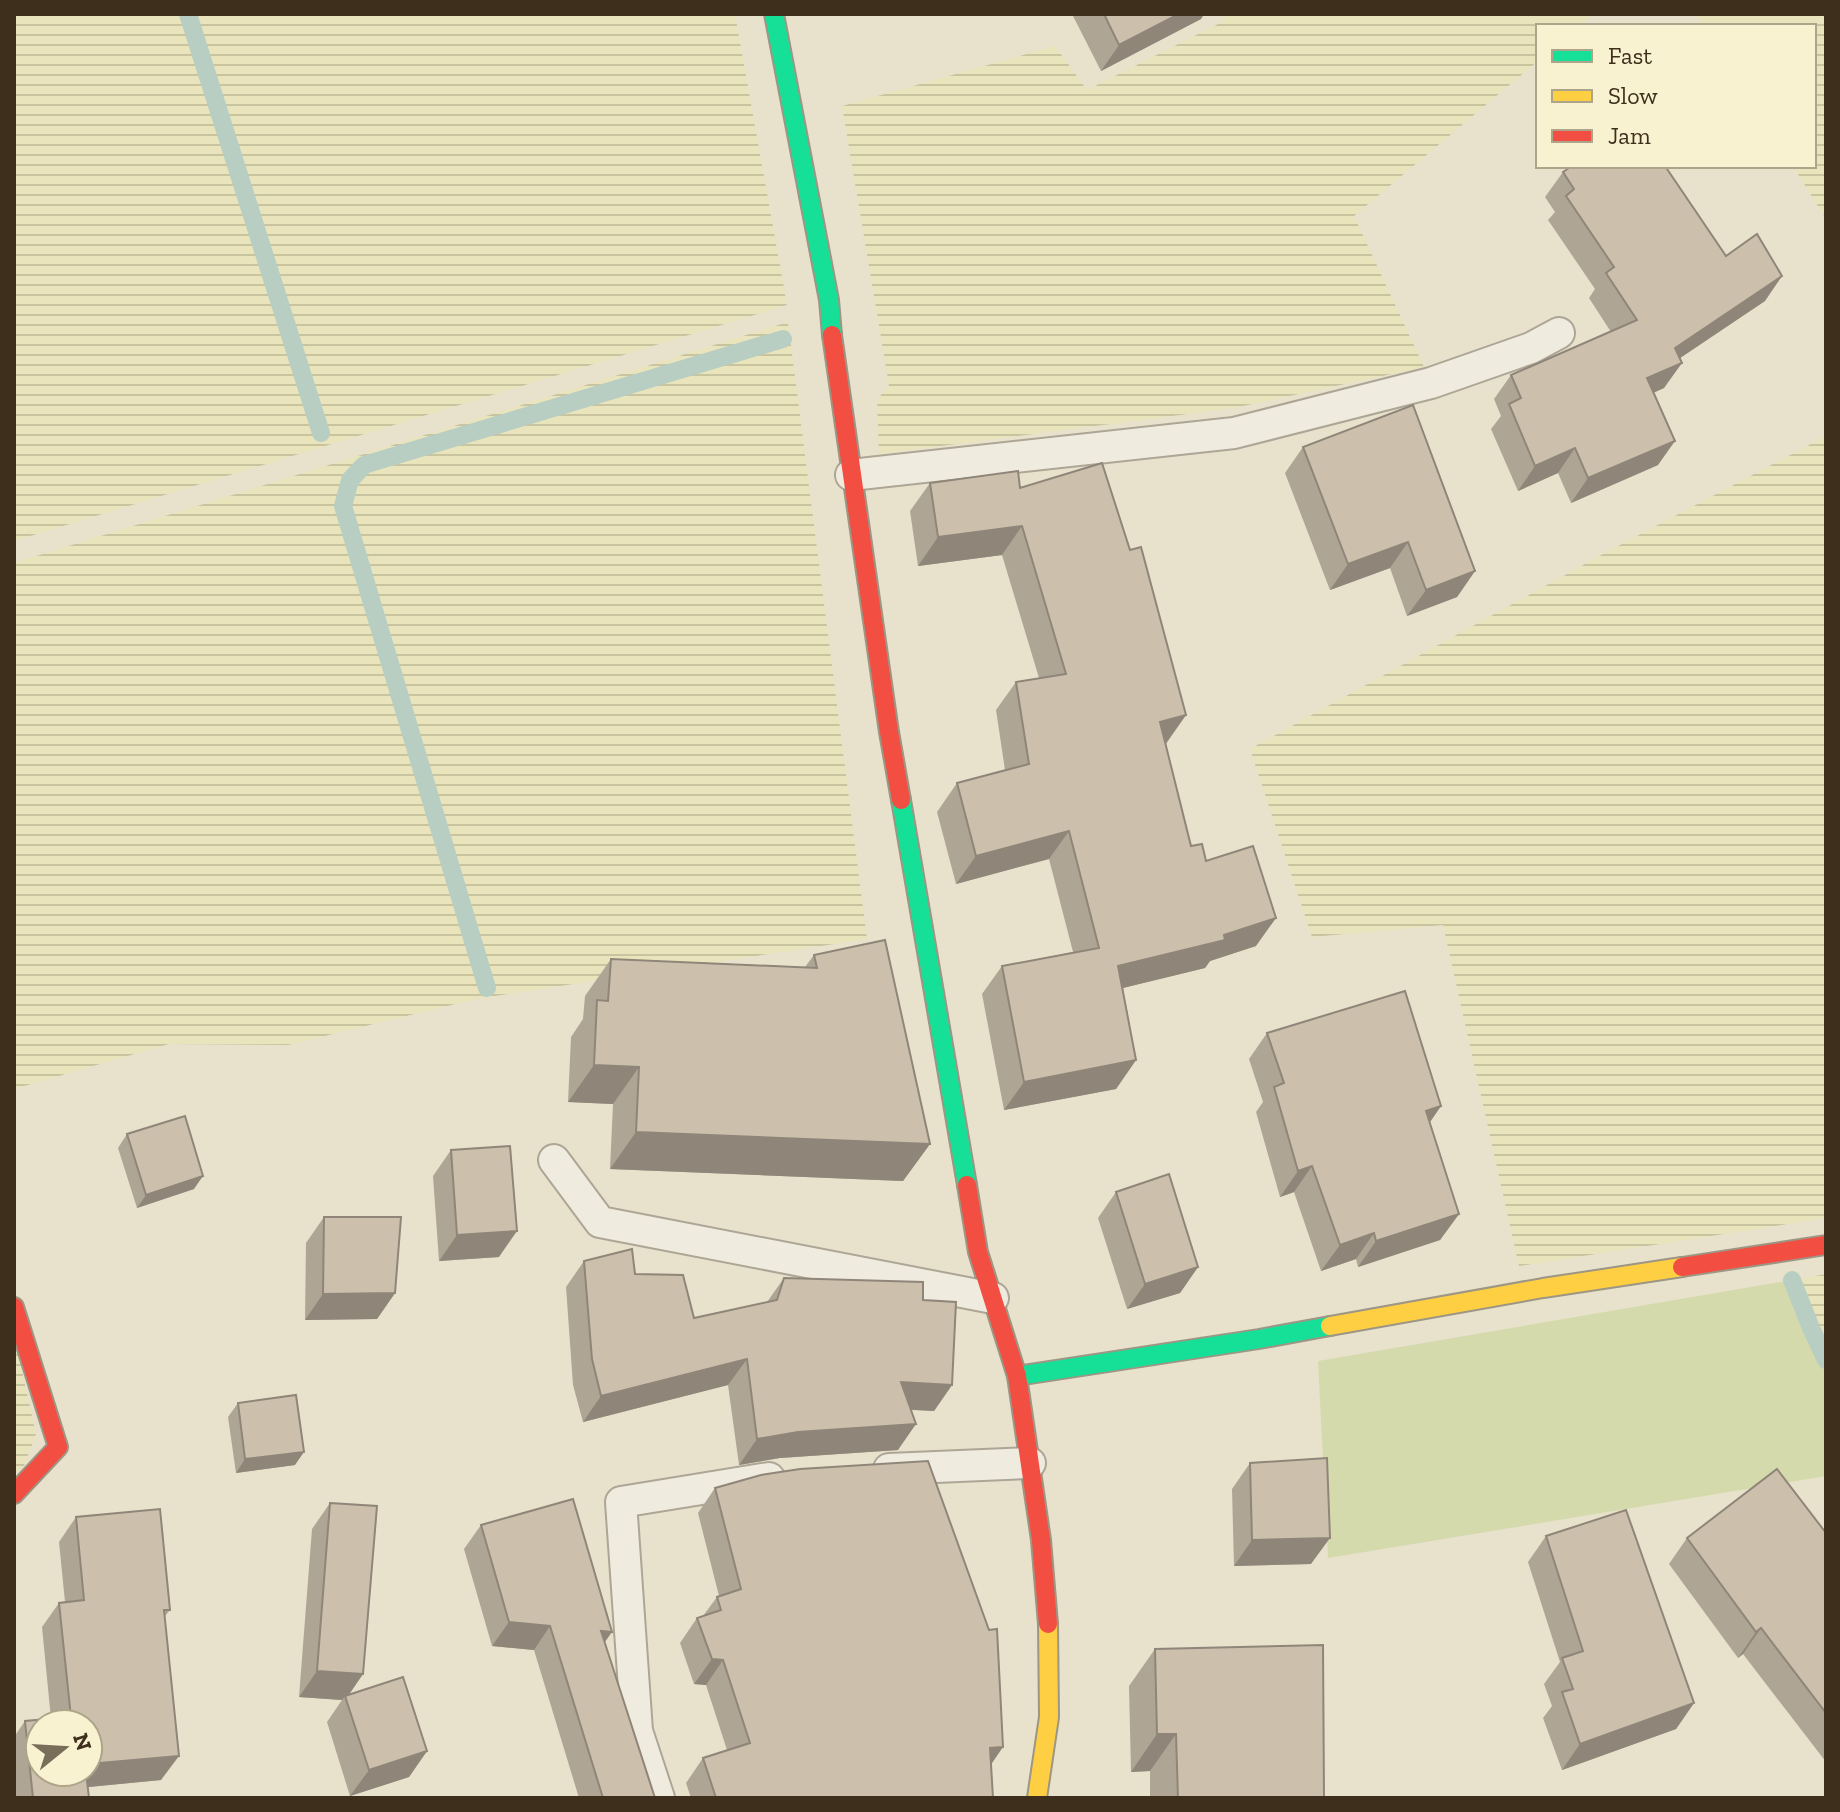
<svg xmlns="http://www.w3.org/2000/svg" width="1840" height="1812" viewBox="0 0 1840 1812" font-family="'Zilla Slab',serif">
<defs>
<pattern id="farmland-rules" width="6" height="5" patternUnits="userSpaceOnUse" patternTransform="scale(2)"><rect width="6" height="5" fill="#e9e4bb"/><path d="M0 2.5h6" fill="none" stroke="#c9c4a0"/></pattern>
</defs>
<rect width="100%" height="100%" fill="#e8e2cc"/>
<g fill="url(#farmland-rules)">
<polygon points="14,14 735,14 787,305 14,541"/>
<polygon points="1222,14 1593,14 1579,26 1538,26 1538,61 1354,216 1424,367 1234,408 879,454 877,400 889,385 842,106 1055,46 1087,90 1224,21"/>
<polygon points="1696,14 1826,14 1826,219 1793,166 1814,166 1814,26 1704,26"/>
<polygon points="788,322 867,939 476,999 288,1045 169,1044 14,1089 14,563"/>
<polygon points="1826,436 1826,1218 1519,1266 1443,925 1312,937 1250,749 1603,554"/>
<polygon points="1826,1274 1826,1360 1811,1328 1792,1280"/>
<polygon points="14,1335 36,1434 24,1466 14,1475"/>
</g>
<polygon fill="#d5daad" points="1792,1280 1811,1328 1826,1360 1826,1476 1328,1558 1318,1361"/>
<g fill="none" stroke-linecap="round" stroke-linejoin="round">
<g stroke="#b8cec3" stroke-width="18">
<polyline points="188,14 321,433"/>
<polyline points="487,988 343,506 350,480 364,465 783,339"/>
<polyline points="1792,1280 1811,1328 1826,1360"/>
</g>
<defs>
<g id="lane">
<polyline points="851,475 1234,433 1431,383 1531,348 1559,333"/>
<polyline points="554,1160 600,1222 993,1298"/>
<polyline points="889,1469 1030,1463"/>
<polyline points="659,1798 637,1731 621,1502 769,1478"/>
</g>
<g id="fast">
<polyline points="774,14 829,300 832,335"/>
<polyline points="901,800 967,1185"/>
<polyline points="1017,1376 1259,1339 1330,1326"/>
</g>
<g id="slow">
<polyline points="1330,1326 1543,1288 1682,1267"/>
<polyline points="1037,1798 1049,1717 1048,1624"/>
</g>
<g id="jam">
<polyline points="832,335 889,732 901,800"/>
<polyline points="967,1185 978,1252 1017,1376 1041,1540 1048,1624"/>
<polyline points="1682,1267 1826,1245"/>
<polyline points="14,1307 58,1447 14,1494"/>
</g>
</defs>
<use href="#lane" stroke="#ada696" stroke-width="34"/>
<use href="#fast" stroke="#9d9685" stroke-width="22"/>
<use href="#slow" stroke="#9d9685" stroke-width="22"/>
<use href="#jam" stroke="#9d9685" stroke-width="22"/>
<use href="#lane" stroke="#efebdf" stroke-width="30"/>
<use href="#fast" stroke="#16e098" stroke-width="18"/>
<use href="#slow" stroke="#ffcf43" stroke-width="18"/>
<use href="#jam" stroke="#f24e42" stroke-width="18"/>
</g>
<g fill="#afa595">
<polygon points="1072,14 1204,14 1201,19 1101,71"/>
<polygon points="1563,172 1726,256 1765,301 1679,358 1664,388 1653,393 1658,465 1571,503 1558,473 1518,491 1491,429 1501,416 1494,399 1511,375 1611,332 1589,298 1595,289 1548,220 1555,212 1545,197"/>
<polygon points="1303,447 1475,571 1457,597 1407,616 1390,568 1330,590 1285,473"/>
<polygon points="930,483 1020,488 1130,550 1186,715 1166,744 1191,846 1206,861 1256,946 1210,961 1205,968 1123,988 1136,1060 1116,1089 1004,1110 982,994 1002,966 1073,952 1049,859 956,884 937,812 957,783 1005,770 996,710 1016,682 1039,678 1002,555 918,566 910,511"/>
<polygon points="814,955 930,1144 903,1181 610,1169 613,1104 568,1102 571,1037 583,1019 585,996 611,959 805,967"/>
<polygon points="1267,1033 1441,1106 1430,1122 1459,1214 1440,1240 1358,1267 1356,1259 1321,1271 1294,1192 1280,1197 1256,1112 1263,1102 1249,1059"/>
<polygon points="127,1134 194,1189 137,1208 118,1148"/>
<polygon points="451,1150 499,1257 439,1261 433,1176"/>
<polygon points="1116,1192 1198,1267 1180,1293 1127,1309 1098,1218"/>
<polygon points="324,1217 395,1293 377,1319 305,1320 306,1243"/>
<polygon points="584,1261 635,1274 694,1318 767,1302 784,1278 923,1300 952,1385 934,1411 911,1410 898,1450 780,1458 739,1465 728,1385 583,1422 573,1385 566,1287"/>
<polygon points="238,1403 295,1465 236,1473 228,1417"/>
<polygon points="1250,1463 1311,1564 1234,1566 1232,1489"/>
<polygon points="715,1488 991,1765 993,1798 691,1798 686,1783 703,1758 727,1750 706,1685 694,1684 680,1643 697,1618 703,1616 717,1597 719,1596 698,1513"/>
<polygon points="330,1503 363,1674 349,1694 427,1751 409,1777 350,1796 327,1722 342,1700 299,1697 312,1529"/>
<polygon points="76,1517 170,1610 165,1616 161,1780 88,1787 89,1798 14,1798 14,1737 25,1721 51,1719 42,1627 59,1603 65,1602 59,1542"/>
<polygon points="481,1525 604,1643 655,1798 579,1798 534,1650 492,1646 464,1549"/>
<polygon points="1826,1533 1826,1762 1743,1654 1738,1658 1669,1564 1687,1538"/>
<polygon points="1546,1536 1694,1703 1676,1729 1562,1770 1543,1718 1552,1706 1544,1684 1560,1662 1528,1562"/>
<polygon points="1155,1649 1324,1797 1323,1798 1150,1798 1150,1771 1131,1772 1129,1686"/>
</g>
<g fill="#8f8679">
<polygon points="1179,14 1204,14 1201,19 1101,71 1119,45"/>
<polygon points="1782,276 1765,301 1658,373 1675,348"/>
<polygon points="1682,363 1664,388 1630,403 1647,378"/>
<polygon points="1675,441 1658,465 1571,503 1588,478"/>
<polygon points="1575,448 1558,473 1518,491 1535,466"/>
<polygon points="1022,526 1002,555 918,566 938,537"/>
<polygon points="1408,542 1390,568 1330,590 1348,564"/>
<polygon points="1475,571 1457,597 1407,616 1426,590"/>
<polygon points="1186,715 1166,743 1140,751 1160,722"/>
<polygon points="1069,831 1049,859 956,884 976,856"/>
<polygon points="1276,918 1256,946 1210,961 1205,968 1098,994 1118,966 1224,935"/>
<polygon points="1136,1060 1116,1089 1004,1110 1024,1082"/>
<polygon points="594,1065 639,1067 613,1104 568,1102"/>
<polygon points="1441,1106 1423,1132 1426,1111"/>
<polygon points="636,1132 930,1144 903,1181 610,1169"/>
<polygon points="1312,1166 1294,1192 1280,1197 1298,1171"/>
<polygon points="203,1176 194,1189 137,1208 146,1195"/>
<polygon points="1459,1214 1440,1240 1358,1267 1376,1241"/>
<polygon points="517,1231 499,1257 439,1261 457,1235"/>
<polygon points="1374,1233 1356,1259 1321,1271 1340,1245"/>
<polygon points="1198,1267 1180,1293 1127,1309 1145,1284"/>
<polygon points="395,1293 377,1319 305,1320 323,1294"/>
<polygon points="747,1359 728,1385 583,1422 601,1396"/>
<polygon points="901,1382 952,1385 934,1411 883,1408"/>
<polygon points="916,1424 898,1450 780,1458 739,1465 757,1439 798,1432"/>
<polygon points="304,1452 295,1465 236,1473 245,1459"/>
<polygon points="1330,1538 1311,1564 1234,1566 1252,1540"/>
<polygon points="509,1622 550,1626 534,1650 492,1646"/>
<polygon points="1761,1628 1743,1654 1738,1658 1756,1632"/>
<polygon points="601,1631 612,1632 595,1656"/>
<polygon points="712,1659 723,1660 706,1685 694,1684"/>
<polygon points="317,1671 363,1674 346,1699 345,1696 342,1700 299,1697"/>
<polygon points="1694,1703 1676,1729 1562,1770 1580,1744"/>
<polygon points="1157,1734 1176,1734 1150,1771 1131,1772"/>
<polygon points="1003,1747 986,1772 990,1748"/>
<polygon points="427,1751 409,1777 350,1796 369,1770"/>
<polygon points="179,1756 161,1780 68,1789 80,1772 88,1772 88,1764"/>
</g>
<g fill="#ccc0ad" stroke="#8f8679" stroke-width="2">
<polygon points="1104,14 1179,14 1119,45"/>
<polygon points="1572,166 1665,166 1726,256 1757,234 1782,276 1675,348 1682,363 1647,378 1675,441 1588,478 1575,448 1535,466 1509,404 1521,398 1511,375 1637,320 1606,273 1614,267 1566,196 1574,189 1563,172"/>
<polygon points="1413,405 1475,571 1426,590 1408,542 1348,564 1303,447"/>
<polygon points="1102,463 1130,550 1141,547 1186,715 1160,722 1191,846 1202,844 1206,861 1253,846 1276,918 1224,935 1225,940 1118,966 1136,1060 1024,1082 1002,966 1099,948 1069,831 976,856 957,783 1029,764 1016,682 1066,674 1022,526 938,537 930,483 1018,471 1020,488"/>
<polygon points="885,940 930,1144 636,1132 639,1067 594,1065 597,1000 608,1001 611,959 817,968 814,955"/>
<polygon points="1405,991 1441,1106 1426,1111 1459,1214 1376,1241 1374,1233 1340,1245 1312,1166 1298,1171 1274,1087 1284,1083 1267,1033"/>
<polygon points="185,1116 203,1176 146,1195 127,1134"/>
<polygon points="510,1146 517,1231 457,1235 451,1150"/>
<polygon points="1169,1174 1198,1267 1145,1284 1116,1192"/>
<polygon points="324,1217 401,1217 395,1293 323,1294"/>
<polygon points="632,1249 635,1274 683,1275 694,1318 777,1300 784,1278 923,1282 923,1300 956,1302 952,1385 901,1382 916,1424 798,1432 757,1439 747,1359 601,1396 592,1359 584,1261"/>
<polygon points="296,1395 304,1452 245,1459 238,1403"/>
<polygon points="1327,1458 1330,1538 1252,1540 1250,1463"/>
<polygon points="928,1461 989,1630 997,1629 1003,1747 990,1748 993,1798 716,1798 703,1758 750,1743 723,1660 712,1659 697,1618 721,1610 717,1597 741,1589 715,1488 761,1475 800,1469"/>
<polygon points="1777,1469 1826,1533 1826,1713 1761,1628 1756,1632 1687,1538"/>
<polygon points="573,1499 612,1632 601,1631 655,1798 603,1798 550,1626 509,1622 481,1525"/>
<polygon points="330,1503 377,1506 363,1674 317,1671"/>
<polygon points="160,1509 170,1610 164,1610 179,1756 88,1764 88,1724 40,1724 40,1772 86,1772 89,1798 33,1798 25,1721 71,1717 59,1603 84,1600 76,1517"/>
<polygon points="1626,1510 1694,1703 1580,1744 1562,1692 1573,1689 1562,1658 1583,1651 1546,1536"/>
<polygon points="1323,1645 1324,1797 1178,1798 1176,1734 1157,1734 1155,1649"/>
<polygon points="403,1677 427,1751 369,1770 345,1696"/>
</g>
<rect width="1840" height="1812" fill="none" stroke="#3d2f1c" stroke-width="32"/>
<rect x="1536" y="24" width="280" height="144" fill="#f9f2d1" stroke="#aea489" stroke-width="2"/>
<rect x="1552" y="50" width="40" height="12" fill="#16e098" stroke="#aea489" stroke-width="2"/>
<text x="1608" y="64" font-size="24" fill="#3d2f1c">Fast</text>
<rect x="1552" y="90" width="40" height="12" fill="#ffcf43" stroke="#aea489" stroke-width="2"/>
<text x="1608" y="104" font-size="24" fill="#3d2f1c">Slow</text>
<rect x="1552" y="130" width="40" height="12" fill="#f24e42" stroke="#aea489" stroke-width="2"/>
<text x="1608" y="144" font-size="24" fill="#3d2f1c">Jam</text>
<g transform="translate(64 1748) rotate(72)"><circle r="38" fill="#f9f2d1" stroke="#aea489" stroke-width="2"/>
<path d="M0-6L14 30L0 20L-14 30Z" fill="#796e5a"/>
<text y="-12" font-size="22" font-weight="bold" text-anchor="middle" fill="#3d2f1c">N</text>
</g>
</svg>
